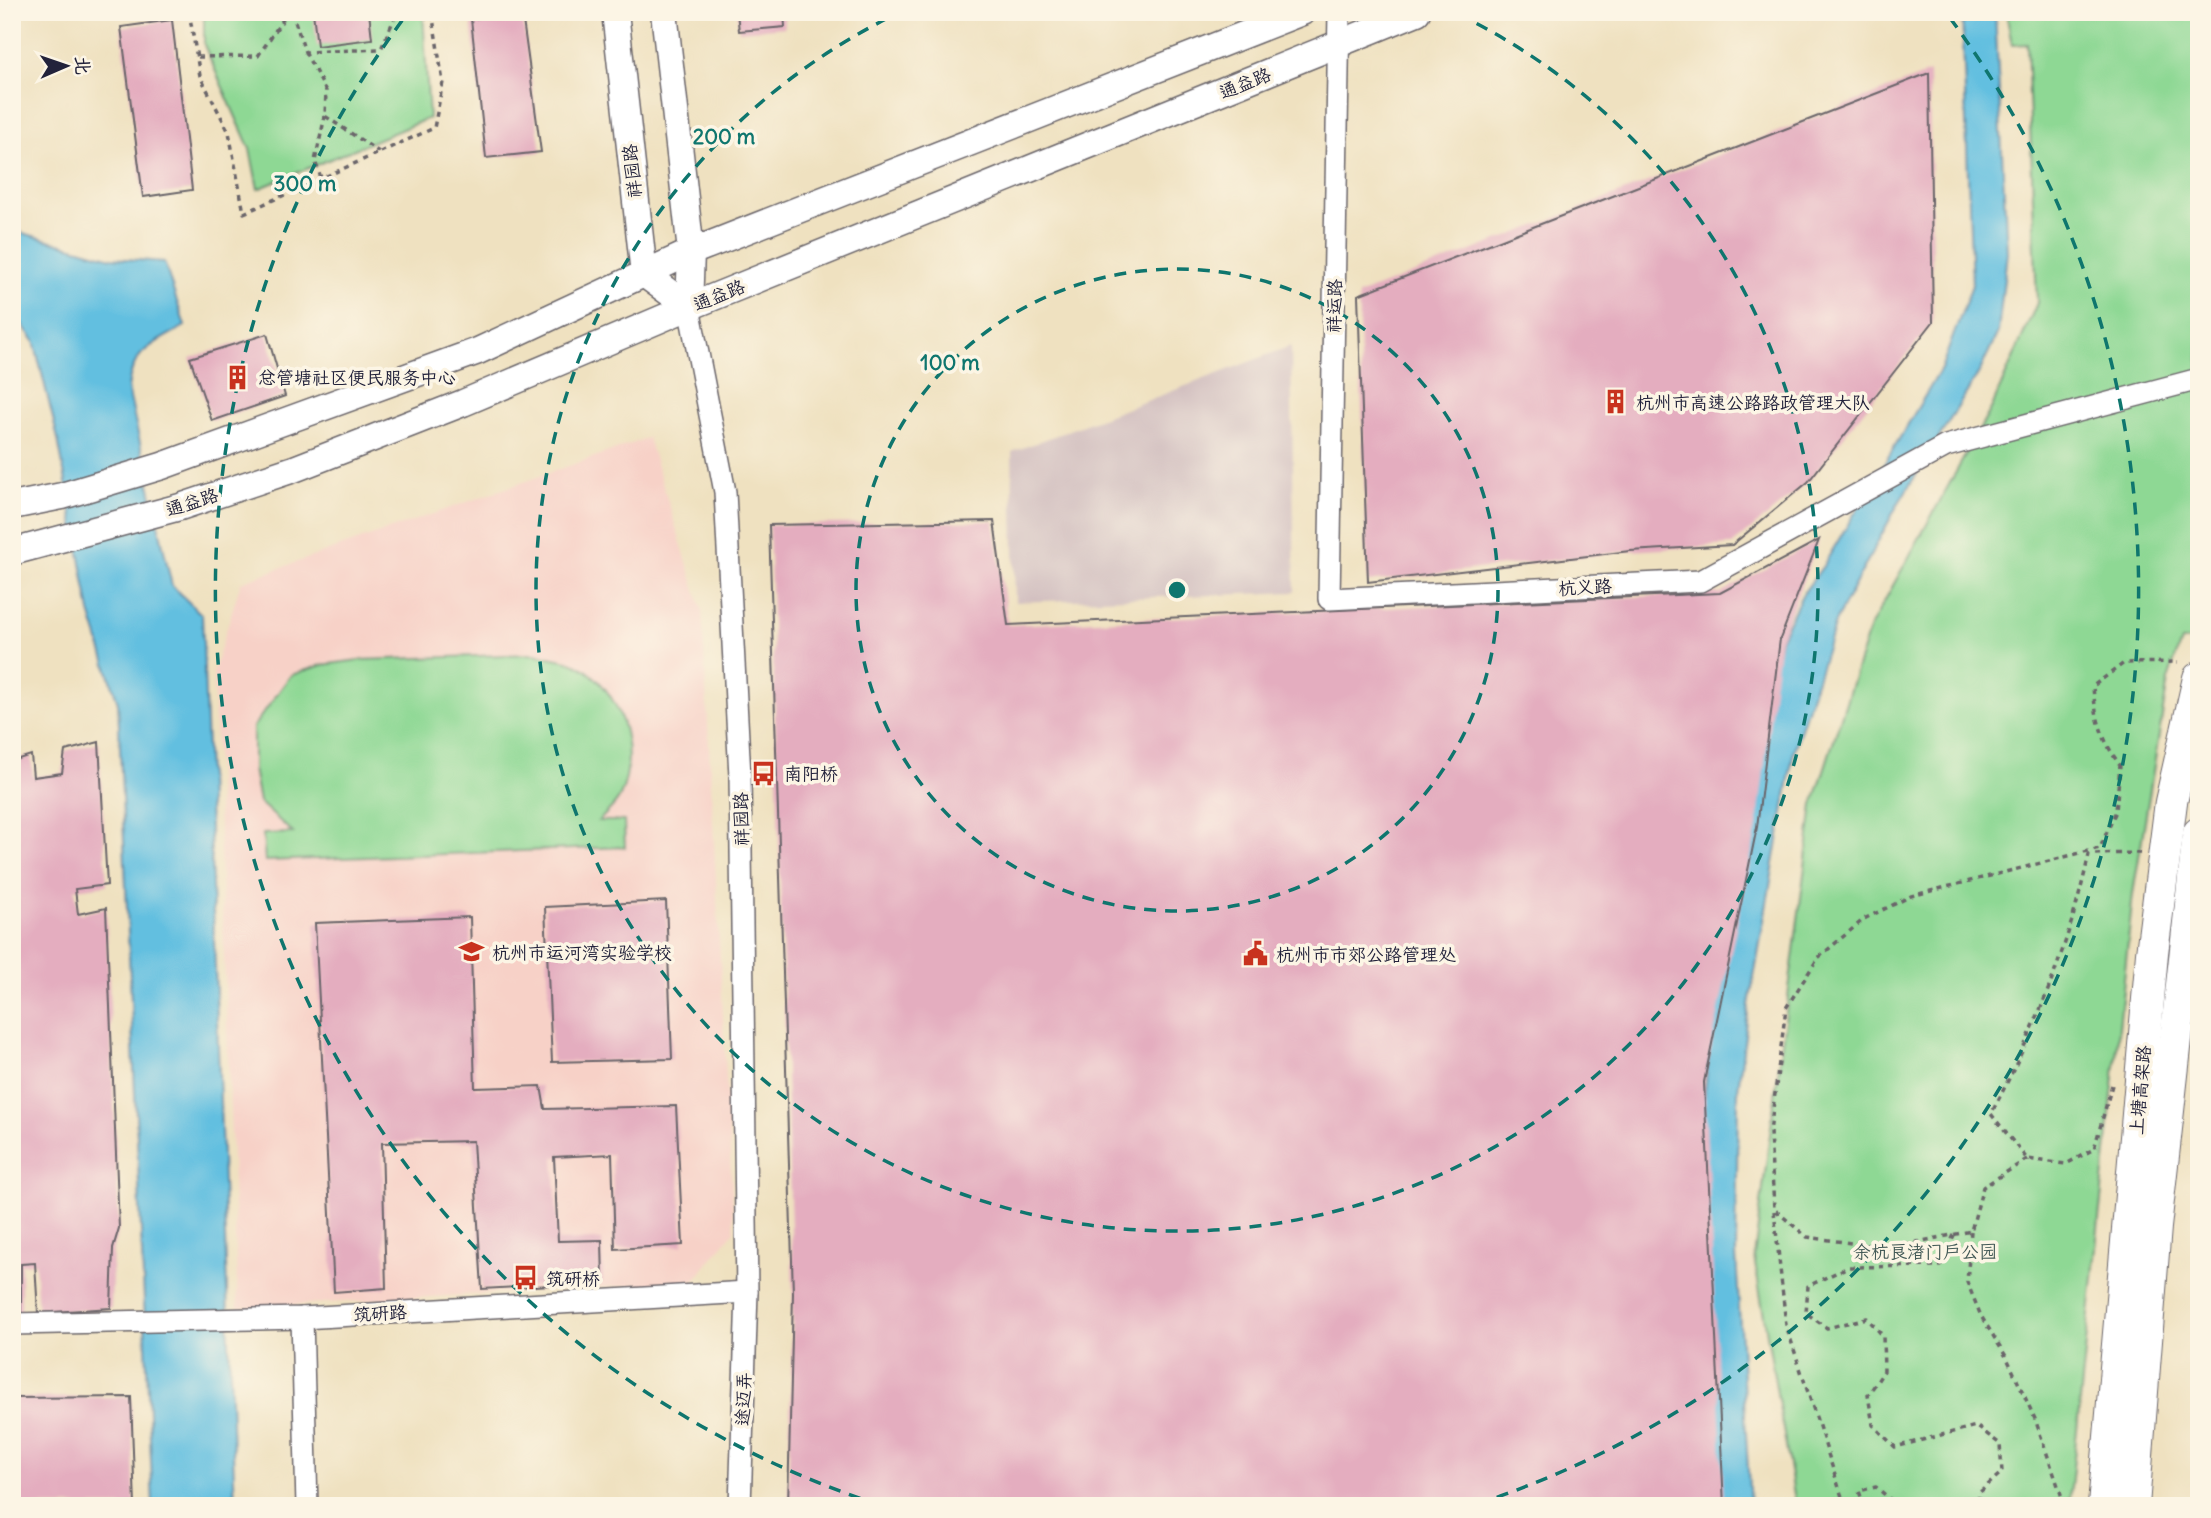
<svg xmlns="http://www.w3.org/2000/svg" width="2211" height="1518" viewBox="0 0 2211 1518" font-family="Delius,'LXGW WenKai TC',sans-serif">
<rect width="100%" height="100%" fill="#fcf5e5"/>
<filter id="ink" filterUnits="userSpaceOnUse"><feTurbulence type="fractalNoise" baseFrequency=".0143" numOctaves="2"/><feDisplacementMap in="SourceGraphic" scale="14" xChannelSelector="R" yChannelSelector="G"/><feConvolveMatrix kernelMatrix="1 2 1 2 8 2 1 2 1" color-interpolation-filters="sRGB"/></filter>
<filter id="wash" filterUnits="userSpaceOnUse"><feTurbulence type="fractalNoise" baseFrequency=".00686" numOctaves="4" result="noise"/><feDisplacementMap in="SourceGraphic" scale="28" xChannelSelector="R" yChannelSelector="G"/><feGaussianBlur stdDeviation="1.57" result="paint"/><feColorMatrix in="noise" values="0 0 0 0 0 0 0 0 0 0 0 0 0 0 0 0 0 1.4 0 .05"/><feComposite in="paint" operator="in"/></filter>
<g filter="url(#wash)">
<rect width="100%" height="100%" fill="#efe1c0"/>
<polygon fill="#f7d1c7" points="648,438 702,610 734,1231 693,1282 238,1308 213,673 241,582"/>
<polygon fill="#d2bfc0" points="1291,346 1295,592 1015,602 1012,452"/>
<g fill="#8ed894" stroke="#587d68" stroke-width="2">
<polygon points="204,12 423,12 429,118 258,189 250,149 204,45"/>
<polygon points="2006,12 2199,12 2199,608 2193,640 2181,641 2168,680 2133,894 2069,1506 1796,1506 1754,1257 1813,805 1870,627 1992,407 2037,303 2027,44 2012,45"/>
<path d="M534,654C547,657 564,659 576,664C621,687 640,752 620,796C616,805 606,813 599,821H624L625,847L265,861L263,834L293,833L259,802L253,769V727L291,675L322,665L359,660Z"/>
</g>
<g fill="#62bfe0" stroke="#42708e" stroke-width="2">
<polygon points="1962,12 1995,12 2007,252 1998,332 1980,371 1898,504 1836,620 1794,750 1749,1005 1738,1089 1736,1254 1750,1506 1713,1506 1697,1163 1722,934 1780,639 1802,595 1823,566 1941,369 1972,285"/>
<path d="M12,230L112,258L164,262L185,326C154,344 131,350 128,389L172,586L202,615L235,1506H153L118,703L90,612L58,439L34,341L12,310Z"/>
</g>
<g id="blocks">
<g fill="#e4adbf">
<polygon points="313,12 369,12 372,39 317,46"/>
<polygon points="737,12 784,12 785,27 739,31"/>
<polygon points="522,13 541,152 486,158 471,19"/>
<polygon points="172,20 192,190 143,197 121,27"/>
<polygon points="1929,73 1933,322 1808,482 1732,545 1630,551 1368,582 1358,295"/>
<polygon points="267,334 285,396 212,421 190,358"/>
<polygon points="994,521 1008,625 1720,593 1819,540 1780,639 1757,827 1704,1082 1724,1506 788,1506 793,1293 769,525"/>
<polygon points="99,742 107,885 75,889 78,914 106,908 119,1228 113,1248 111,1308 38,1313 35,1263 21,1264 21,1316 12,1317 12,761 31,755 33,777 62,773 65,751"/>
<polygon points="666,901 672,1059 552,1062 545,907"/>
<polygon points="470,917 475,1088 541,1086 545,1109 676,1106 683,1245 615,1249 612,1154 554,1157 558,1241 602,1240 603,1282 482,1289 473,1141 382,1143 386,1288 334,1292 315,923"/>
<polygon points="131,1397 135,1506 12,1506 12,1398"/>
</g>
</g>
</g>
<g filter="url(#ink)">
<use href="#blocks" fill-opacity="0" stroke="#6a656a" stroke-width="2"/>
<g fill="none" stroke-linecap="round" stroke-linejoin="round">
<defs>
<g id="minor">
<polyline points="1339,12 1329,599 1700,581 1946,446 2199,379"/>
<polyline points="689,307 725,492 740,776 747,1292 740,1506"/>
<polyline points="302,1318 307,1506"/>
<polyline points="12,1324 302,1318 747,1292"/>
</g>
<g id="major">
<polyline points="615,12 644,274 689,307"/>
<polyline points="664,12 691,252 689,307"/>
<polyline points="12,506 62,496 162,466 478,351 691,252 1302,12"/>
<polyline points="12,552 180,507 294,469 463,403 689,307 1417,12"/>
</g>
<g id="highway">
<polyline points="2104,1506 2152,953 2171,802 2199,678"/>
<polyline points="2133,1506 2155,1227 2199,833"/>
</g>
</defs>
<use href="#minor" stroke="#6a656a" stroke-width="24"/>
<use href="#major" stroke="#6a656a" stroke-width="29"/>
<use href="#highway" stroke="#6a656a" stroke-width="34"/>
<g stroke="#6a656a" stroke-width="3.5" stroke-dasharray="5 5" stroke-linecap="butt">
<polyline points="189,12 200,76 229,132 244,213 434,128 443,82 432,12"/>
<polyline points="292,12 305,52 381,49 397,12"/>
<polyline points="403,12 433,19"/>
<polyline points="305,52 326,91 325,116 379,152"/>
<polyline points="198,57 258,56 288,12"/>
<polyline points="321,178 315,161 325,116"/>
<path d="M2112,1085L2094,1149L2066,1164L2027,1159L1991,1114C2035,1030 2069,947 2089,854L2140,853"/>
<path d="M2027,1159L1983,1187L1971,1231L1888,1248L1807,1237L1774,1209L1770,1132L1786,1008L1818,958L1864,919L1911,896L2100,848L2116,811L2120,765C2102,741 2095,717 2093,686L2124,663L2178,662"/>
<polyline points="1774,1211 1786,1325 1845,1506"/>
<polyline points="1971,1231 1967,1282 1981,1316 2007,1358 2035,1419 2065,1506"/>
<polyline points="1954,1235 1940,1266 1848,1267 1808,1286 1806,1313 1827,1328 1867,1318 1883,1336 1884,1371 1868,1395 1873,1425 1895,1447 1976,1426 2000,1444 2002,1472 1979,1493 1976,1506"/>
<polyline points="1864,1506 1859,1491 1876,1487 1898,1506"/>
</g>
<use href="#minor" stroke="#fff" stroke-width="21"/>
<use href="#major" stroke="#fff" stroke-width="26"/>
<use href="#highway" stroke="#fff" stroke-width="32"/>
</g>
</g>
<g fill="none" stroke="#0f766e" stroke-width="3.5" stroke-dasharray="12 9">
<circle cx="1177" cy="590" r="321"/>
<path d="M1458 14A641 641 0 1 1 896 14"/>
<path d="M880 1505A962 962 0 0 1 404 18M1950 18A962 962 0 0 1 1474 1505"/>
</g>
<defs>
<symbol id="building-bare" viewBox="-9 -9 18 18"><path d="M-4-6H4V6H1V3H-1V6H-4ZM-2.5-4.3h1.7v1.8h-1.7ZM.8-4.3h1.7v1.8H.8ZM-2.5-1h1.7V.8h-1.7ZM.8-1h1.7V.8H.8Z" fill="#c8321e" stroke="#fcf5e5" stroke-width="2.5" paint-order="stroke"/></symbol>
<symbol id="bus-bare" viewBox="-9 -9 18 18"><path d="M-5-6H5V4H4V6H2V4H-2V6H-4V4H-5ZM-3.5-4V0h7V-4ZM-3.5 1.2v1.5H-2V1.2ZM2 1.2v1.5H3.5V1.2Z" fill="#c8321e" stroke="#fcf5e5" stroke-width="2.5" paint-order="stroke"/></symbol>
<symbol id="school-bare" viewBox="-9 -9 18 18"><path d="M0-5L7-2L0 1L-7-2ZM-4 1L0 2.5L4 1V4Q0 6-4 4Z" fill="#c8321e" stroke="#fcf5e5" stroke-width="2.5" paint-order="stroke"/></symbol>
<symbol id="civic-bare" viewBox="-9 -9 18 18"><path d="M-.6-6.5H3V-4.5H.6V-3L4-1V1h2V6H-6V1h2V-1L-.6-3ZM-1.2 2.5V6h2.4V2.5Z" fill="#c8321e" stroke="#fcf5e5" stroke-width="2.5" paint-order="stroke"/></symbol>
</defs>
<g fill-rule="evenodd">
<use href="#building-bare" x="220" y="360" width="35" height="35"/>
<use href="#building-bare" x="1598" y="384" width="35" height="35"/>
<use href="#bus-bare" x="746" y="756" width="35" height="35"/>
<use href="#school-bare" x="454" y="934" width="35" height="35"/>
<use href="#civic-bare" x="1238" y="936" width="35" height="35"/>
<use href="#bus-bare" x="508" y="1260" width="35" height="35"/>
</g>
<g text-anchor="middle" dominant-baseline="central" stroke-width="7" stroke-linejoin="round" paint-order="stroke">
<g font-size="18" fill="#22223b" stroke="#fcf5e5">
<text transform="translate(1245 83) rotate(-22)">通益路</text>
<text transform="translate(632 171) rotate(-96)">祥园路</text>
<text transform="translate(719 295) rotate(-22)">通益路</text>
<text transform="translate(1334 306) rotate(-89)">祥运路</text>
<text transform="translate(192 502) rotate(-18)">通益路</text>
<text transform="translate(1585 587) rotate(-3)">杭义路</text>
<text transform="translate(741 819) rotate(-91)">祥园路</text>
<text transform="translate(2140 1090) rotate(-85)">上塘高架路</text>
<text transform="translate(380 1313) rotate(-3)">筑研路</text>
<text transform="translate(743 1399) rotate(-88)">途迈弄</text>
</g>
<g font-size="18" fill="#22223b" stroke="#fcf5e5" text-anchor="start">
<text x="258" y="377">总管塘社区便民服务中心</text>
<text x="1636" y="402">杭州市高速公路路政管理大队</text>
<text x="784" y="773">南阳桥</text>
<text x="492" y="952">杭州市运河湾实验学校</text>
<text x="1276" y="954">杭州市市郊公路管理处</text>
<text x="546" y="1278">筑研桥</text>
</g>
<g font-size="18" fill="#425956" stroke="#fcf5e5">
<text x="1925" y="1251">余杭良渚门户公园</text>
</g>
</g>
<circle cx="1177" cy="590" r="10" fill="#0f766e" stroke="#fcf5e5" stroke-width="3.5"/>
<g font-size="21" text-anchor="middle" font-weight="bold" fill="#0f766e" stroke="#fcf5e5" stroke-width="7" stroke-linejoin="round" paint-order="stroke">
<text x="724" y="144">200 m</text>
<text x="305" y="191">300 m</text>
<text x="950" y="370">100 m</text>
</g>
<rect width="2211" height="1518" fill="none" stroke="#fcf5e5" stroke-width="42"/>
<g transform="translate(66 66) rotate(88)" stroke="#fcf5e5" stroke-width="5" paint-order="stroke">
<path d="M0-5L12 26L0 18L-12 26Z" fill="#22223b"/>
<text y="-10" font-size="19" font-weight="bold" text-anchor="middle" fill="#22223b">北</text>
</g>
</svg>
